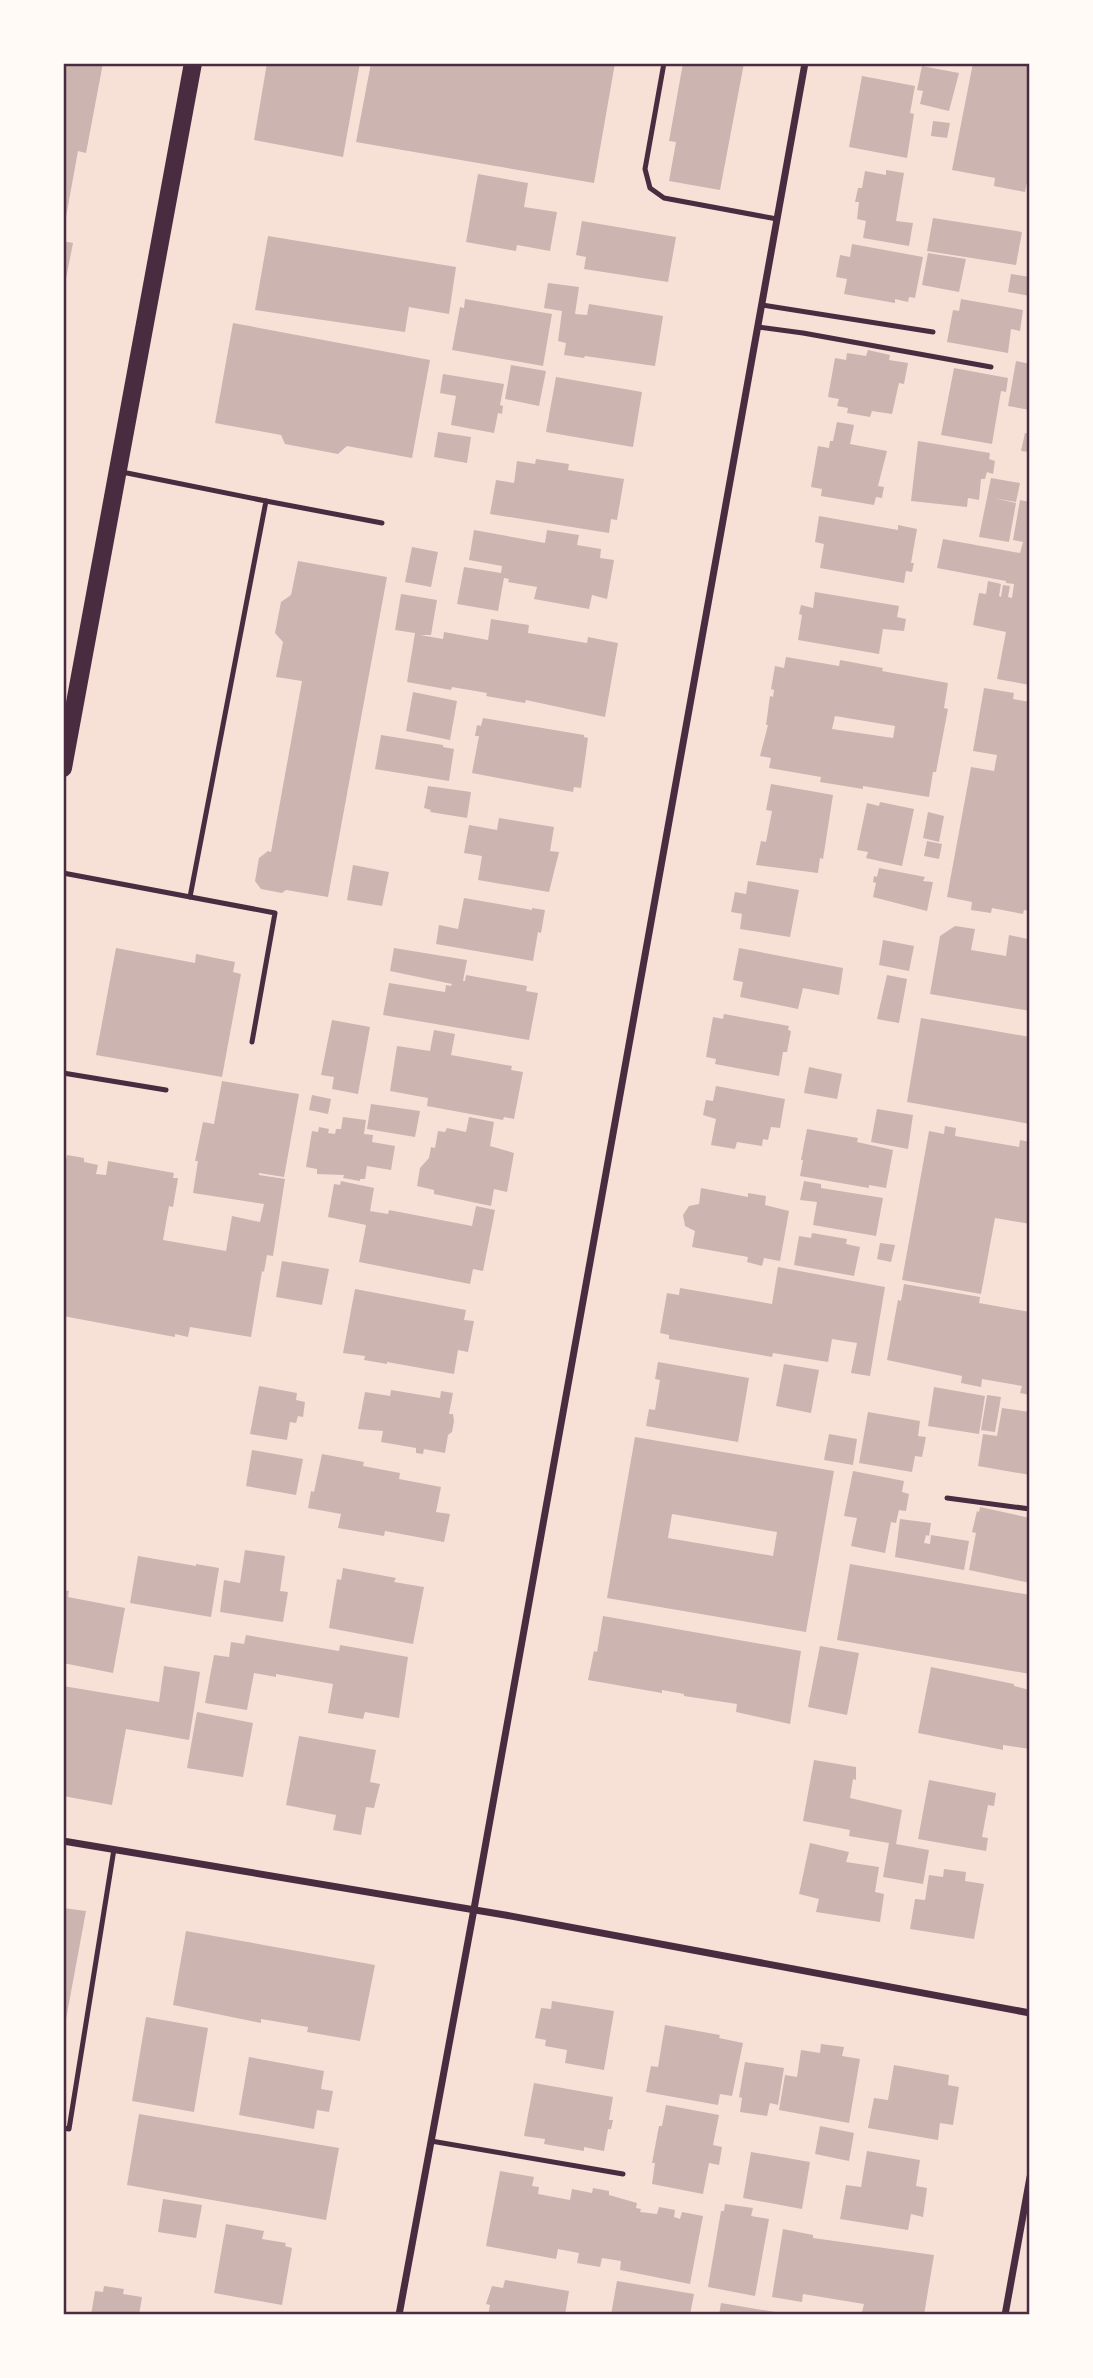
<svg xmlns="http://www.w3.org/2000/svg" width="1093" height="2378" viewBox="0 0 1093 2378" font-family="'Noto Sans',sans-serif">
<rect width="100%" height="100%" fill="#f7e1d7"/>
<g fill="#ccb4b1" fill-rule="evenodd">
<polygon points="63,63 103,63 86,153 78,151 64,228"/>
<polygon points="267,63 360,63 343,157 254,140"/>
<polygon points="371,63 615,63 594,183 356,142"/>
<polygon points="683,63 744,63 720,190 669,181 676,142 669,141"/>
<polygon points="973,63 1030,63 1030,167 1025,192 994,186 995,178 952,170"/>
<polygon points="922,66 959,73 949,111 920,104 923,91 917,90"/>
<polygon points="862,76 915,86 910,113 914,114 907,158 849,147"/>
<polygon points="933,121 950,123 947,138 931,136"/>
<polygon points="886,170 904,173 896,221 913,223 909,246 863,238 866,221 857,219 859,202 855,202 858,188 862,188 865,171 886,175"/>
<polygon points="478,174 528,183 524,207 557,212 550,251 517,245 516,251 466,242"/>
<polygon points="933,218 1022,232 1016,265 927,251"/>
<polygon points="582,221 676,237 668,282 584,269 586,257 576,255"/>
<polygon points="268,236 456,267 449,314 409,307 405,332 255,310"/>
<polygon points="63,241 73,243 64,289 63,289"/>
<polygon points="852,244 923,257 915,298 909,297 908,302 895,299 895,303 844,294 847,279 836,277 840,255 850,257"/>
<polygon points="928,253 966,259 959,292 922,285"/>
<polygon points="1011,274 1030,277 1030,296 1008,292"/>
<polygon points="548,283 579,287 575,314 587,315 589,304 663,316 655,366 585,356 584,358 564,355 566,343 558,341 562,311 544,308"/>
<polygon points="465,299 552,314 543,366 452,350 460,307 464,308"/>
<polygon points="961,299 1023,310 1020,331 1011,329 1008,353 947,342 953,310 959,311"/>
<polygon points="233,323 430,360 412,458 347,446 338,454 285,444 281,435 215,423"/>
<polygon points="868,350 890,355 889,360 908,363 904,384 899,383 892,414 872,411 870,417 847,413 848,408 837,406 839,399 828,397 835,358 846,360 847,353 866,356"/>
<polygon points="1016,361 1030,364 1030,410 1008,406"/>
<polygon points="511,365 546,371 539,406 505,399"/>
<polygon points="954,368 1008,378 1006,392 1001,391 992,444 941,435"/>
<polygon points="443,374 504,384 500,405 503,406 502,414 498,413 494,433 451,425 456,396 440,393"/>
<polygon points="556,377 642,392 633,447 546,432"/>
<polygon points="837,422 854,425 850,444 887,451 878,486 884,487 882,498 876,497 874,505 821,496 822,489 811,487 818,446 829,448 830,441 833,441"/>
<polygon points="438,432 471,437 467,463 434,457"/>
<polygon points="1025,433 1030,434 1030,452 1021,451"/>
<polygon points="918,441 990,453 989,459 995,461 993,474 987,472 985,479 981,479 979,500 968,498 967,507 911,501"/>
<polygon points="536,459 569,464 568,470 624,479 617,520 611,519 609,533 490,514 496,480 514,483 517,461 535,464"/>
<polygon points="991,478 1020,483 1016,502 993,498 1016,503 1009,542 979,537"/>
<polygon points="1020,500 1030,502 1030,685 997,679 1006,632 973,625 979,593 986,594 988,581 1001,584 999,596 1001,597 1003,585 1010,586 1008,597 1012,598 1014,584 1006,583 1006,581 937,568 943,539 1020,553 1023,542 1013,540"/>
<polygon points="819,516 898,530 898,525 917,529 911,563 914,563 912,572 906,571 904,583 820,568 824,544 815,542"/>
<polygon points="474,530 545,543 547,530 579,535 577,545 601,549 600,558 614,560 607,599 592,595 589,609 534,599 537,587 508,582 509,579 504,578 498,611 457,604 464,567 501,573 502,566 469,560"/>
<polygon points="412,547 438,552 431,587 405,582"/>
<polygon points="298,561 387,577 328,897 286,890 282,893 261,889 255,881 259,858 268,851 271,852 302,681 276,677 283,642 275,633 281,602 291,595"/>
<polygon points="815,592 899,606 897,617 906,619 904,631 883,629 879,654 798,640 802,615 799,614 801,605 813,608"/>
<polygon points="401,594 437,600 431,635 420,635 443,639 444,632 488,640 491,619 529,625 528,633 587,643 588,637 618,643 605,717 526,700 525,703 486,696 487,693 452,687 451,690 407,682 415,633 395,630"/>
<path d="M786,657L839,666L840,660L883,668L882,671L948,683L944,708L948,709L936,772H933L929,797L863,786V789L820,782L821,777L769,768L771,758L760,756L768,725H766L770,696L773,697L774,690L771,689L775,666L784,668ZM835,716L895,726L893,738L832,729Z"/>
<polygon points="984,688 1014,693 1013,699 1030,702 1030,838 1027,853 1030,853 1030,911 1024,910 1023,914 992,908 991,913 971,910 972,902 947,897 971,767 994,771 997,755 973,751"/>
<polygon points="413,692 457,701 450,740 406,731"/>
<polygon points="483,718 584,735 584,737 588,738 581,788 574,787 573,792 472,773 479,736 475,736 477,725 481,726"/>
<polygon points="381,735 443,745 443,747 454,749 449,781 375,769"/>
<polygon points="771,784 833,795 823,859 820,858 818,873 756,865 761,841 766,842 772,811 766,810"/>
<polygon points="428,786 471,792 467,818 430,812 431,810 424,808"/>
<polygon points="880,802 914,809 902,866 866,858 868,852 857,850 867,803 879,806"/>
<polygon points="928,812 944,816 939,842 923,838"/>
<polygon points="499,818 554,827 550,851 559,852 549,892 478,880 482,856 464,853 469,825 497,830"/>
<polygon points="927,841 942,844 939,859 924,856"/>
<polygon points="353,865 389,872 382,906 347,900"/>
<polygon points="879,868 925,877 923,881 933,882 927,911 873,897 876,883 873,882 874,876 877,877"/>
<polygon points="748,881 799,890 790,937 740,929 742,914 731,912 735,892 746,894"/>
<polygon points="464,898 532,910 532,908 545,910 541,933 538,932 533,961 436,944 439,925 458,929"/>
<polygon points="955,926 975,929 971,950 1006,956 1009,935 1028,939 1030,1011 930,994 940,936"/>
<polygon points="883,940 914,946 909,971 879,965"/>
<polygon points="116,948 195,963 196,954 235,962 233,972 241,974 222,1077 96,1055"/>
<polygon points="394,948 467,960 463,981 465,981 466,975 527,986 526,991 538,993 529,1040 383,1015 389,983 445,992 446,985 451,986 452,984 390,971"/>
<polygon points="739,948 843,968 839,995 803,988 798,1009 740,997 743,982 733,980"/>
<polygon points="887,975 907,979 899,1023 877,1019"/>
<polygon points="724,1014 789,1026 788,1030 791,1031 787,1052 783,1052 779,1076 715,1064 716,1059 706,1057 713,1017 723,1019"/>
<polygon points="921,1018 1030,1037 1030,1124 907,1102"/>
<polygon points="332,1020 370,1027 358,1094 332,1089 334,1077 321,1075"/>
<polygon points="434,1030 455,1034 451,1055 512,1066 511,1070 523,1072 514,1119 504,1117 503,1120 427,1106 428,1098 390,1091 397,1046 430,1051"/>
<polygon points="809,1067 842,1074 837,1099 804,1093"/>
<polygon points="222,1081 299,1094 284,1177 259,1173 259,1175 285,1179 273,1256 267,1255 264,1272 262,1271 251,1337 190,1327 188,1337 175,1334 175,1337 63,1316 63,1174 67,1155 84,1158 84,1162 98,1165 96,1174 106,1175 108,1161 174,1173 173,1178 178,1178 173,1207 169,1206 163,1240 226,1251 232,1216 260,1222 264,1204 193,1193 198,1161 195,1161 203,1122 214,1124"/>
<polygon points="716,1086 785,1099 780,1128 771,1127 768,1140 763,1139 762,1146 737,1142 735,1149 711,1145 716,1119 703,1115 706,1100 713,1101"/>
<polygon points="312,1095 331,1099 328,1114 309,1110"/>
<polygon points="371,1104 420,1111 415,1137 367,1129"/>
<polygon points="877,1109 913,1115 908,1149 871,1142"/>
<polygon points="343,1117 366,1120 364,1134 373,1135 372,1142 395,1146 391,1170 367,1166 365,1179 360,1179 360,1181 343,1178 344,1175 317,1174 317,1169 306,1167 312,1131 318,1132 319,1127 329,1129 328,1133 335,1134 336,1129 341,1129"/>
<polygon points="469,1117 494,1122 490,1146 514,1153 507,1192 494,1189 491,1206 434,1194 434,1190 417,1186 420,1168 429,1158 431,1147 435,1148 438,1131 445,1132 447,1128 466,1132"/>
<polygon points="945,1126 956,1128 955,1136 1019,1147 1020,1140 1030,1142 1030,1224 995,1218 981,1294 902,1280 929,1131 944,1134"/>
<polygon points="807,1129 858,1138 857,1142 893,1150 886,1188 869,1185 869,1188 800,1176 803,1160 801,1160"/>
<polygon points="341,1181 374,1188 370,1211 388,1214 389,1210 472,1226 476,1206 495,1210 483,1271 473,1269 470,1284 359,1262 366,1225 328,1217 334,1184 340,1185"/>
<polygon points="804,1181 821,1184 821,1188 883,1198 876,1236 813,1225 817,1202 800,1200"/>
<polygon points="701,1188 748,1197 748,1193 766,1196 765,1205 789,1211 780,1261 764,1258 762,1266 747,1262 748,1257 692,1247 695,1231 685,1226 683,1215 689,1206 699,1204"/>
<polygon points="812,1233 847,1239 846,1244 860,1247 854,1276 794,1265 799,1236 811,1238"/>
<polygon points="880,1243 895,1245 891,1262 877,1259"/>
<polygon points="282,1261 329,1269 322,1305 276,1297"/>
<polygon points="778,1267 885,1287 870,1376 851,1373 857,1343 832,1339 828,1362 773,1353 772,1357 669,1339 669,1335 660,1333 667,1293 679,1295 680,1288 772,1304"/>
<polygon points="904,1284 980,1297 979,1303 1030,1312 1030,1395 1020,1393 1022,1386 982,1379 981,1387 961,1383 962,1376 887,1360 898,1300 901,1301"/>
<polygon points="355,1289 466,1310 464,1320 474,1321 468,1352 458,1350 454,1374 387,1362 387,1364 364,1360 365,1356 343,1353"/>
<polygon points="658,1362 749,1378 738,1442 646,1426 649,1409 655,1410 660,1380 655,1379"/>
<polygon points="784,1364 819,1370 811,1413 776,1406"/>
<polygon points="259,1386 297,1393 296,1400 305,1402 303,1417 298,1416 296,1423 290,1422 287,1440 250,1434"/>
<polygon points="934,1387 985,1396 979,1434 928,1426"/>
<polygon points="391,1390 440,1398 441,1391 453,1393 449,1414 453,1414 454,1421 452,1432 448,1435 445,1453 424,1449 423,1454 416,1453 416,1448 381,1442 383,1431 358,1429 365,1392 390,1396"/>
<polygon points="987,1395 1001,1397 995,1432 981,1430"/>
<polygon points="1002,1408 1030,1412 1030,1475 978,1466 983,1434 997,1436"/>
<polygon points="868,1412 920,1421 918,1436 926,1437 922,1457 915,1456 912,1472 859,1463"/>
<polygon points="829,1434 857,1439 853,1465 824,1460"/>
<path d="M635,1437L834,1471L806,1632L607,1598ZM672,1514L777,1532L773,1556L668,1538Z"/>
<polygon points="252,1450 303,1459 296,1495 246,1486"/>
<polygon points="322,1454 364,1462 363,1466 400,1473 399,1479 441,1487 436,1512 450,1514 444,1542 385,1531 384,1536 338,1528 341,1514 308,1508 311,1491 314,1492"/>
<polygon points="853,1471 904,1481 902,1492 909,1494 906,1511 899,1510 896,1523 891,1522 885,1553 851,1546 857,1518 844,1516"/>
<polygon points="980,1507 1030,1518 1030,1583 969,1570 976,1533 972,1532 977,1511 979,1512"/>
<polygon points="900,1519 931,1523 929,1536 926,1535 924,1543 930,1544 931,1535 969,1541 964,1570 895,1557"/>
<polygon points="245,1550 285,1556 280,1591 288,1592 283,1622 220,1612 224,1580 240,1583"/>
<polygon points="138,1556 196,1566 196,1564 219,1568 211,1617 130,1603"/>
<polygon points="850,1564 1030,1595 1030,1674 837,1640"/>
<polygon points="343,1568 396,1578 394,1582 424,1587 413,1644 329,1628 337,1579 341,1580"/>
<polygon points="63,1590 69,1591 68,1597 125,1608 113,1673 63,1663"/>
<polygon points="603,1616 801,1651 790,1724 736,1712 737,1704 684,1696 684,1694 662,1690 662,1693 588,1680 594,1651 597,1652"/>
<polygon points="246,1635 339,1651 340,1645 408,1657 399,1718 365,1712 363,1719 328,1713 333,1684 276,1674 276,1677 254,1673 247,1710 205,1703 214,1655 229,1657 231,1642 244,1644"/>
<polygon points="820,1646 859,1653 847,1715 808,1707"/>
<polygon points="164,1666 200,1672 189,1740 126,1729 112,1805 63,1796 63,1686 159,1702"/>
<polygon points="931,1667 1014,1684 1014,1686 1030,1690 1030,1749 1003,1745 1003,1750 918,1733"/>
<polygon points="197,1712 253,1723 243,1777 187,1768"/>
<polygon points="299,1736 376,1750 370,1782 380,1784 374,1808 366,1807 361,1835 333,1830 336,1815 286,1805"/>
<polygon points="814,1760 856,1767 856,1780 853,1779 850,1798 902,1810 896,1844 929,1850 923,1884 883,1877 889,1843 849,1836 850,1830 803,1821"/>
<polygon points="929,1780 996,1793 994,1806 988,1805 982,1837 988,1838 986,1851 918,1839"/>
<polygon points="810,1843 849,1852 846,1862 879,1867 875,1892 884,1894 880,1922 816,1912 819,1899 799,1894"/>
<polygon points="944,1869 966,1872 965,1881 984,1884 974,1939 910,1929 915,1899 925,1900 929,1875 943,1877"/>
<polygon points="63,1908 86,1911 64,2030 63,2030"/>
<polygon points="186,1931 375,1965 360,2041 307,2032 308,2027 261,2019 261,2023 173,2005"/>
<polygon points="552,2001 614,2011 604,2070 565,2063 567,2050 545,2046 546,2040 535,2038 541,2008 551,2009"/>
<polygon points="146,2017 208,2028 194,2112 132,2101"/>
<polygon points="665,2025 720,2035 719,2038 743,2043 732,2096 720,2094 718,2105 646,2092 651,2066 658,2067"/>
<polygon points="821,2044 844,2047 842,2056 860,2059 849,2123 779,2110 785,2075 797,2077 801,2050 820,2053"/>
<polygon points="249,2057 324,2071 321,2089 333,2091 329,2112 317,2110 314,2129 239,2115"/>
<polygon points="745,2062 784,2068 778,2105 770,2103 767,2116 740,2112 742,2098 739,2097"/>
<polygon points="894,2065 949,2075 948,2085 959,2087 953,2125 940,2123 938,2140 868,2128 874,2098 888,2100"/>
<polygon points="534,2083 613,2097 609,2120 613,2120 611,2129 608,2129 604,2151 584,2147 584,2151 544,2144 545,2139 524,2136"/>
<polygon points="666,2105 719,2115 713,2145 722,2147 719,2165 709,2163 703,2194 652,2184 655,2163 652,2163 659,2126 662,2126"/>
<polygon points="139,2114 339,2148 326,2220 127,2185"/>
<polygon points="820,2126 854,2133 849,2161 815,2154"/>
<polygon points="867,2151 920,2160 916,2186 927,2188 923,2217 911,2214 908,2230 840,2219 846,2185 861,2187"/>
<polygon points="751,2152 810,2162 802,2209 743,2198"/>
<polygon points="500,2171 534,2177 532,2186 539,2187 538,2194 570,2200 572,2189 592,2193 593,2188 609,2191 609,2195 637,2203 636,2208 641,2209 640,2212 657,2214 659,2207 675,2210 674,2217 680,2219 682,2212 703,2216 690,2284 620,2270 621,2261 602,2258 600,2267 577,2263 579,2253 558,2249 556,2259 486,2246"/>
<polygon points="163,2199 202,2205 196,2238 158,2232"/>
<polygon points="725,2204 753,2208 751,2216 769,2219 755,2296 708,2287 721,2211 724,2211"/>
<polygon points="226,2224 264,2231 262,2239 286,2243 285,2246 292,2248 282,2305 214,2293"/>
<polygon points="783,2229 813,2235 813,2238 934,2255 924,2315 878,2315 862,2312 864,2304 803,2294 802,2302 772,2297"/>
<polygon points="505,2280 569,2291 565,2315 488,2315 490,2305 486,2304 492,2286 503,2288"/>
<polygon points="617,2281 694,2294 690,2315 611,2315"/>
<polygon points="104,2286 124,2289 123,2294 142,2297 139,2315 91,2315 95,2291 103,2292"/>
<polygon points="721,2303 787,2314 787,2315 719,2315"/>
</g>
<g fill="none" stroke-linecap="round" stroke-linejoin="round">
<g stroke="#4a2c40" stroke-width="5">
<polyline points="664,63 645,169 650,188 664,198 777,219"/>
<polyline points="762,305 933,332"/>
<polyline points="758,327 803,333 991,367"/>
<polyline points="122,472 266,501 190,897"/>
<polyline points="266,501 382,523"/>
<polyline points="63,873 275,913 252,1042"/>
<polyline points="63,1073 166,1090"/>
<polyline points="947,1498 1030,1509"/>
<polyline points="63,2128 69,2129 114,1849"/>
<polyline points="431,2141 623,2174"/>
</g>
<g stroke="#4a2c40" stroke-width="7">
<polyline points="63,1841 505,1915 1030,2013"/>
<polyline points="399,2315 474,1909 805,63"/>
<polyline points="1005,2315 1030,2177"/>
</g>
<polyline stroke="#4a2c40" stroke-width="18" points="63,768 193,63"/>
</g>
<rect width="1093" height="2378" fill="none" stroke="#fffaf5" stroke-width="130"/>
<rect x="65" y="65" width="963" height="2248" fill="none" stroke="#4a2c40" stroke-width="2.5"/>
</svg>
